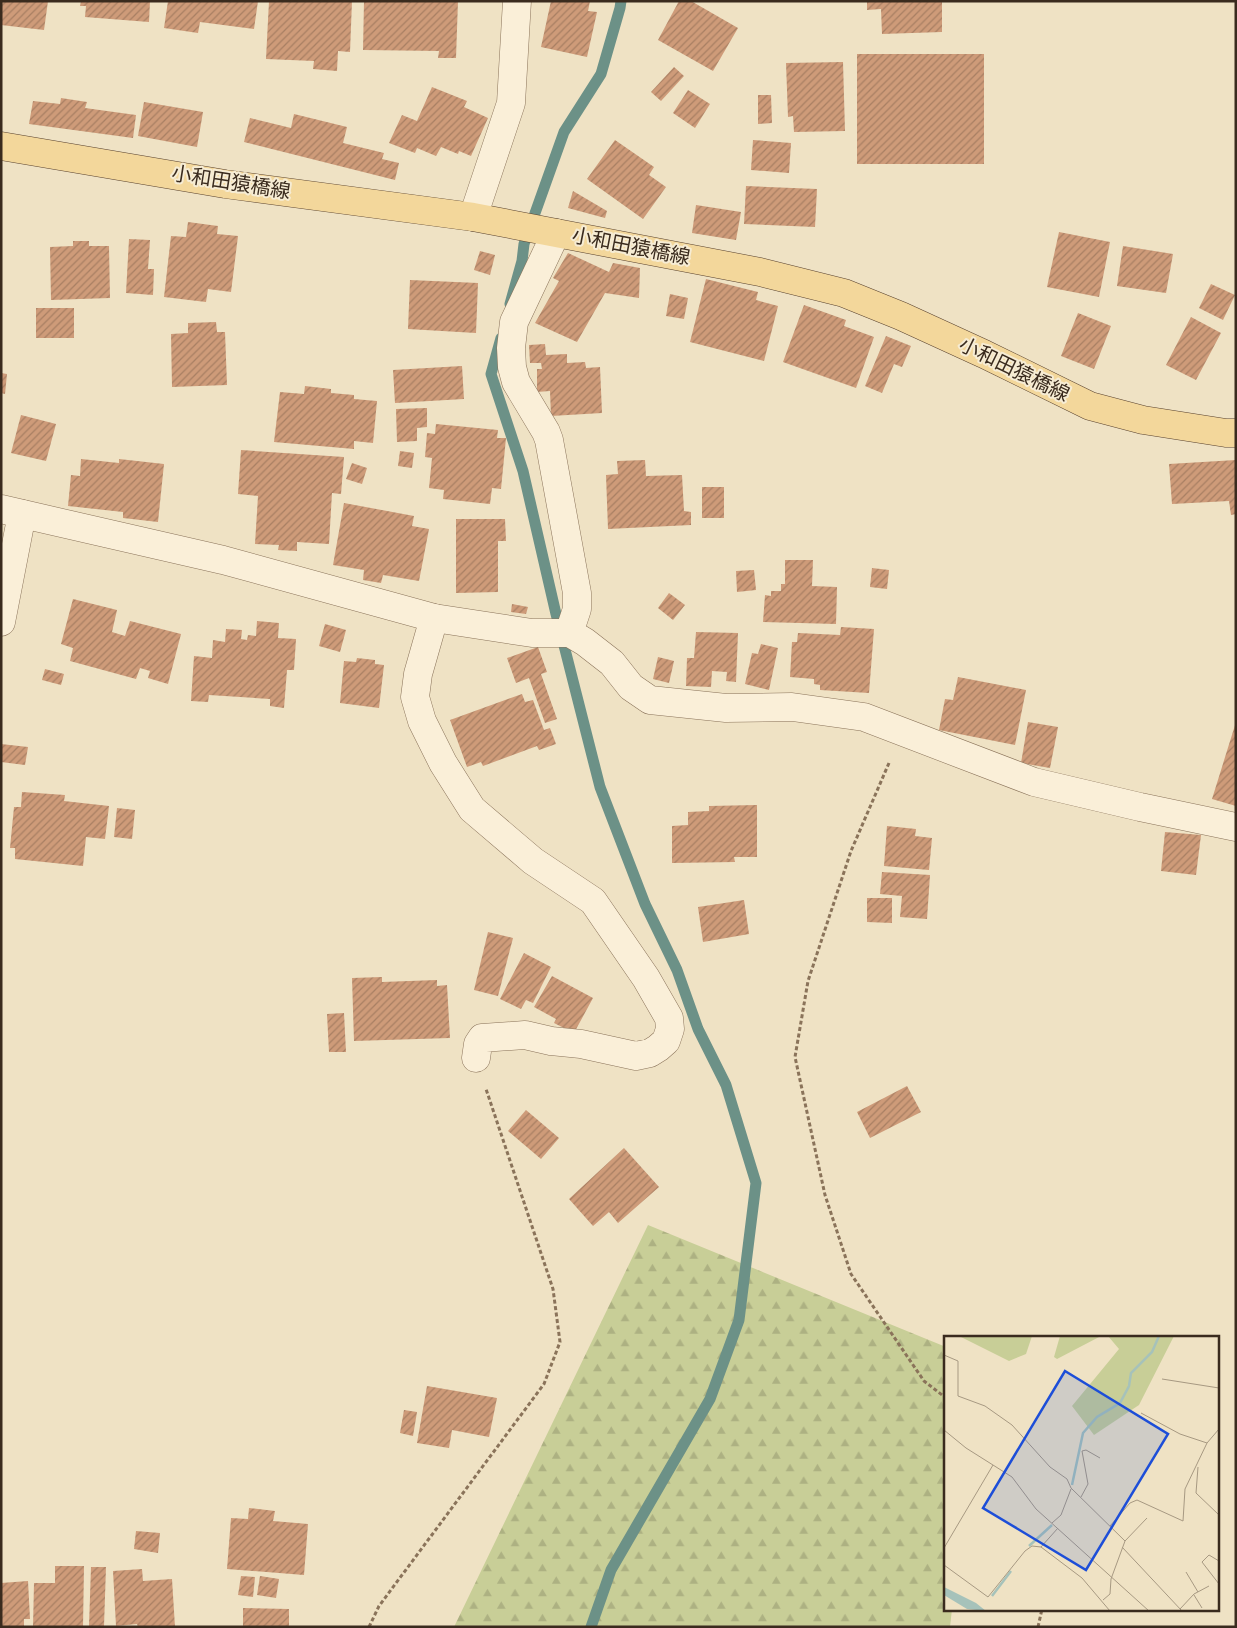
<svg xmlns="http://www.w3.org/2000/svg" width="1237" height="1628" viewBox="0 0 1237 1628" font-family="Spectral,'Noto Sans JP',serif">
<defs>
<pattern id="forest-firs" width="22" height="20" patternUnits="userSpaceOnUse" patternTransform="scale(1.25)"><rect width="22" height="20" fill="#c8ce97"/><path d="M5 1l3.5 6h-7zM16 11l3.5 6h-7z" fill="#adb182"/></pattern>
<pattern id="building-hatch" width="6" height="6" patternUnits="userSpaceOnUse" patternTransform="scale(1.25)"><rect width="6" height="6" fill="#ce9b79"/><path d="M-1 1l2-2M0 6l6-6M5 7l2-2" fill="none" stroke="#a87f63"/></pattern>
</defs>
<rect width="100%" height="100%" fill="#efe2c4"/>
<polygon fill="url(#forest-firs)" points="648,1225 946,1347 946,1609 952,1609 950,1627 454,1627"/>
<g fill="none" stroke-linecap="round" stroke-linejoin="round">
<g stroke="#6c9187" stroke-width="11">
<polyline points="510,304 522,261 524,244 564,132 601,74 620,8 621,1"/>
<polyline points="501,338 491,374 523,471 556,614 600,787 645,904 677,970 698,1029 726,1085 756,1183 739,1320 710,1399 611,1570 591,1627"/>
</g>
</g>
<g fill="url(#building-hatch)">
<polygon points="1,1 48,1 44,30 1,25"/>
<polygon points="81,1 150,1 149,22 85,17 86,6 80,6"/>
<polygon points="168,1 258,1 254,29 200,22 198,33 164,28"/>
<polygon points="269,1 352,1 350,52 338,51 337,71 313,69 314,61 266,59"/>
<polygon points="364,1 458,1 456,58 438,58 439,51 363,50"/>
<polygon points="551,1 590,1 588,11 597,12 587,57 541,47"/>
<polygon points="679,1 691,1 738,28 713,71 658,40"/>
<polygon points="867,1 942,1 942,32 882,34 881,9 867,10"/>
<rect x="857" y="54" width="127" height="110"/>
<polygon points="843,62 845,131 794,132 793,116 788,117 786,63"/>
<polygon points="674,67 684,76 661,101 651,92"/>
<polygon points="432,87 467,101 464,107 488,118 471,156 459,151 458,154 441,147 436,156 417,148 415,153 389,143 402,115 417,121"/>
<polygon points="688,90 710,104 695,128 673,113"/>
<polygon points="758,95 771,95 772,123 758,124"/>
<polygon points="61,98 87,102 85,108 136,115 133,138 29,124 33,101 60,104"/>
<polygon points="144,102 203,112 197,147 138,136"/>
<polygon points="294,114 347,127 343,143 384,153 382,159 399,163 395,180 244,142 250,118 291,128"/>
<polygon points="615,140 654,167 649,175 666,187 643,219 587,179"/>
<polygon points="753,140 791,143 789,173 751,170"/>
<polygon points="746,186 817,189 815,227 744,224"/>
<polygon points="573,191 607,211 605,218 568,208"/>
<polygon points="696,205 741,212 736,240 692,233"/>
<polygon points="188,222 218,226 217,234 238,236 231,292 208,289 206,302 164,297 171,236 186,237"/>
<polygon points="1059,232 1110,242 1099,297 1047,287"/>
<polygon points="129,239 150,240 148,269 154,269 153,295 126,293"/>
<polygon points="73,241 89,241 89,246 109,246 110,298 51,300 50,247 73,246"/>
<polygon points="1123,246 1173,254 1166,293 1117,286"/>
<polygon points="480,251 495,255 490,275 474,270"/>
<polygon points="568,253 609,272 613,263 640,268 639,298 605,293 577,342 535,323 559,281 553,278"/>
<polygon points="706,279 758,292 756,300 778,306 764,361 690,342"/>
<polygon points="410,280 478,283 476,333 408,329"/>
<polygon points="1211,284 1235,295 1223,320 1199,308"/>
<polygon points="670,294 688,298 684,319 666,316"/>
<polygon points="804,305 846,320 844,326 874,337 856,388 783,362"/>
<rect x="36" y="308" width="38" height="30"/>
<polygon points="1078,313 1111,326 1094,369 1061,356"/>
<polygon points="1191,317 1221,333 1196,380 1166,365"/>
<polygon points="216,322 217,332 225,332 227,385 172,387 171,334 188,333 188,323"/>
<polygon points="886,336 911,346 902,367 894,364 882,393 865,386"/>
<polygon points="545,344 546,355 567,354 567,363 585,362 586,368 600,367 602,413 551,416 550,391 537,392 537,369 542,369 541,363 530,363 529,345"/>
<polygon points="462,366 464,399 395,403 393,370"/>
<polygon points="1,373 7,374 5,394 1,393"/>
<polygon points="305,386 331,389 331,393 354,395 354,399 377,401 373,443 354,441 354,449 274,442 280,392 304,394"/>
<polygon points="427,408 427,427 417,428 417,441 397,442 396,409"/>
<polygon points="21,415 56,424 46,461 11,453"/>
<polygon points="436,424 498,430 497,438 506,438 501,489 492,488 490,504 443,499 444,490 429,488 432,458 425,457 427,433 435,434"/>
<polygon points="241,450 344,457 341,494 332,493 329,544 297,542 297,551 278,550 279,545 255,544 258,496 238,494"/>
<polygon points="400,451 414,453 412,468 398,466"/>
<polygon points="81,459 119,463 119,459 164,464 158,522 123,518 123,512 68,506 71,475 80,476"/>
<polygon points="645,460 646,476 682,475 684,511 691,512 691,525 608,529 606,475 618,474 617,461"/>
<polygon points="1236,460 1236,514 1231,515 1229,501 1172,504 1169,464"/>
<polygon points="352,463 367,468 362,484 346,479"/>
<rect x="702" y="487" width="22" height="31"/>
<polygon points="344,503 414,516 412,526 429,529 419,581 383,575 381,583 363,580 364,570 333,565"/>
<polygon points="456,519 505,519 506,541 498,541 498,592 456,593"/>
<polygon points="785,560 813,560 812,586 837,587 836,624 763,622 765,595 771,596 771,591 781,591 781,584 785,584"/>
<polygon points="872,568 889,570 887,589 870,587"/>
<polygon points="754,570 756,590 737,592 736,571"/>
<polygon points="669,593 685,605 673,620 658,608"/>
<polygon points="73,599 117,610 112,632 125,636 130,621 181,634 168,684 148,678 150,671 140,668 136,679 70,661 73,648 61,644"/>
<polygon points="512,604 528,607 526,614 511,612"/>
<polygon points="257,621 279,623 278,638 296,639 294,670 287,670 284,708 270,706 270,699 209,695 208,702 191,701 194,656 212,658 213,640 225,642 226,629 242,630 241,639 247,640 248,635 256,636"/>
<polygon points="325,624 346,630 340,652 319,646"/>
<polygon points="841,627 874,629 869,693 820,690 820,685 814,684 814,679 790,677 792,642 797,642 798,633 840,635"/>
<polygon points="696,632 738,633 736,682 726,681 727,672 712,671 711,687 686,686 687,658 694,658"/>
<polygon points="761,644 778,648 769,690 745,684 752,653 758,654"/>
<polygon points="538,647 547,672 541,674 557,719 545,723 529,678 516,683 507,658"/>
<polygon points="658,657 674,661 669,683 653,679"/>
<polygon points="357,658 375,660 375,664 384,665 379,708 340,703 344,661 356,662"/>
<polygon points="45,669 64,674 61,685 42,680"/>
<polygon points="958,677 1026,690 1015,745 939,730 945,699 953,700"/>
<polygon points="522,694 525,702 533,700 544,730 550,728 556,744 539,750 537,746 483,766 481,762 467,767 450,720"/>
<polygon points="1028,722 1058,727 1050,768 1021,763"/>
<polygon points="1236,722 1236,806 1212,799"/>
<polygon points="1,744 28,747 25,765 1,762"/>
<polygon points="22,792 65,795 64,801 109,806 105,839 86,837 83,866 15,859 15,848 10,848 14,807 21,807"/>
<polygon points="757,805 757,857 734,857 735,862 672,863 672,826 688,825 688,812 709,811 709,806"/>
<polygon points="117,808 135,810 132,839 114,837"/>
<polygon points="887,826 916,829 915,836 932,838 929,870 884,866"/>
<polygon points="1165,832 1201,835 1196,875 1161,871"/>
<polygon points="882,872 930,875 927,919 900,917 902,896 880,894"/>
<polygon points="867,898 892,898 892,923 867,922"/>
<polygon points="744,900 749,934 703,942 698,907"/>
<polygon points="488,932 513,938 498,996 474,990"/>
<polygon points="524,953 551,967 533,1003 526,1000 521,1009 500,999"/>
<polygon points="552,976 593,998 574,1033 554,1023 556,1019 534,1007"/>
<polygon points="382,977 382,982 437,980 437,986 447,985 450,1038 354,1041 352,978"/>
<polygon points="344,1013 346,1052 329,1052 327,1014"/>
<polygon points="907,1086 921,1112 870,1138 857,1112"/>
<polygon points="526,1110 559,1138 541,1159 508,1131"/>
<polygon points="624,1148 659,1187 618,1223 609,1212 593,1226 569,1199"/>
<polygon points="427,1386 497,1398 489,1437 452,1430 449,1448 417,1443"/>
<polygon points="404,1410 417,1412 413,1436 400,1433"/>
<polygon points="249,1508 275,1511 273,1521 308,1524 304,1575 227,1569 231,1518 248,1519"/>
<polygon points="136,1531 160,1533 158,1553 134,1549"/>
<polygon points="55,1566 84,1566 83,1627 33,1627 34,1583 55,1583"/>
<polygon points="91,1567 106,1567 104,1626 89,1626"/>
<polygon points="142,1569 143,1581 172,1579 175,1627 138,1627 137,1624 116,1626 113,1571"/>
<polygon points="241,1576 255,1577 253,1597 238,1595"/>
<polygon points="260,1576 279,1579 276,1598 257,1595"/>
<polygon points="28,1581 30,1619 24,1619 24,1627 1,1627 1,1583"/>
<polygon points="243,1608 289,1609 289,1627 243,1627"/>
</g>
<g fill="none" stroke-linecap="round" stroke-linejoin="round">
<defs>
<g id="minor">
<polyline points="473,217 511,103 517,1"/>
<polyline points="556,233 514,322 511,348 512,367 516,382 546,432 549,440 577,593 577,609 569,633"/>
<polyline points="1,509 223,560 434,618 532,633 570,633 585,642 612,663 631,687 650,700 726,708 792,707 864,717 1034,782 1140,807 1236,827"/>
<polyline points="434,618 418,674 415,697 422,721 443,763 472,809 533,861 593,901 646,978 669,1018 670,1029 666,1041 658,1048 650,1053 636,1056 581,1044 551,1041 525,1035 482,1038 478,1044 476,1058"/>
<polyline points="1,622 22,514"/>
</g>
<polyline id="major" points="1,146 225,184 473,217 760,272 844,293 901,316 984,354 1090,406 1143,420 1226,433 1236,433"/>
</defs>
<use href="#minor" stroke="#8a735a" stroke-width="29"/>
<use href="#major" stroke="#58412e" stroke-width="29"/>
<g stroke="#8a735a" stroke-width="3" stroke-dasharray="4 2.5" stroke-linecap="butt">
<polyline points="889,763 851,851 808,981 795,1057 825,1195 851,1274 924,1381 946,1398"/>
<polyline points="369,1627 379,1606 544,1384 560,1342 553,1289 486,1089"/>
<polyline points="1038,1627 1042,1609"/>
</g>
<use href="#minor" stroke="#faefd8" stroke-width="28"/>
<use href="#major" stroke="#f3d79b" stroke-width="28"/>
</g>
<g text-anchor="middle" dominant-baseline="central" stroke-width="4" stroke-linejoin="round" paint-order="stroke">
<g font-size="20" fill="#3a2b1e" stroke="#f6ecd4">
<text transform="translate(231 183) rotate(9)">小和田猿橋線</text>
<text transform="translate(631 247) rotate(11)">小和田猿橋線</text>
<text transform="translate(1014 370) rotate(26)">小和田猿橋線</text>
</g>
</g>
<g transform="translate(944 1336)">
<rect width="275" height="275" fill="#efe2c4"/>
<path d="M15,0H88L82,18L65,25ZM116,0H157L113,23L110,21ZM164,0H230L195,69L150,99L128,70L175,13Z" fill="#c8ce97"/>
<path d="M0,251L32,267L42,275L23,273L0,259Z" fill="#a6c2ba"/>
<path fill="none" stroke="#a6c2ba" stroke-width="2.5" d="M128,149L139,97L153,81L176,67L185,50L187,37L208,16L215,0M85,210L108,189M48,260L67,235"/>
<path fill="none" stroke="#a79982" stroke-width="1" d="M0,19L14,25V60L41,70L68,89L106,131L123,143L127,152L181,205L167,243L166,258L159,264M218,43L275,52M197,77L236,98L263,107M0,94L22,112L68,141L92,173L205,275M254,131L252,157L275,179M137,161L144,148L138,115L142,114L156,122M108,187L117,179L127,153M166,190L186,167L193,164L239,185L241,153L263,107L275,93M181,205L203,182M97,211L114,192M178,211L238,275M0,212L49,129M275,225L265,219L258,226L275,248M0,229L44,261L81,215L88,210L97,211L138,242L166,275M242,236L254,256M250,259L258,272M236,273L250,258L265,250"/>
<path fill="#1d4ed8" fill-opacity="0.15" stroke="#1d4ed8" stroke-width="2.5" d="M121,35L224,98L142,234L39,172Z"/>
<rect width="275" height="275" fill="none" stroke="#3a2b1e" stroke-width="2.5"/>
</g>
<rect width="1237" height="1628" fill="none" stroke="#3a2b1e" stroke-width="5"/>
</svg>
